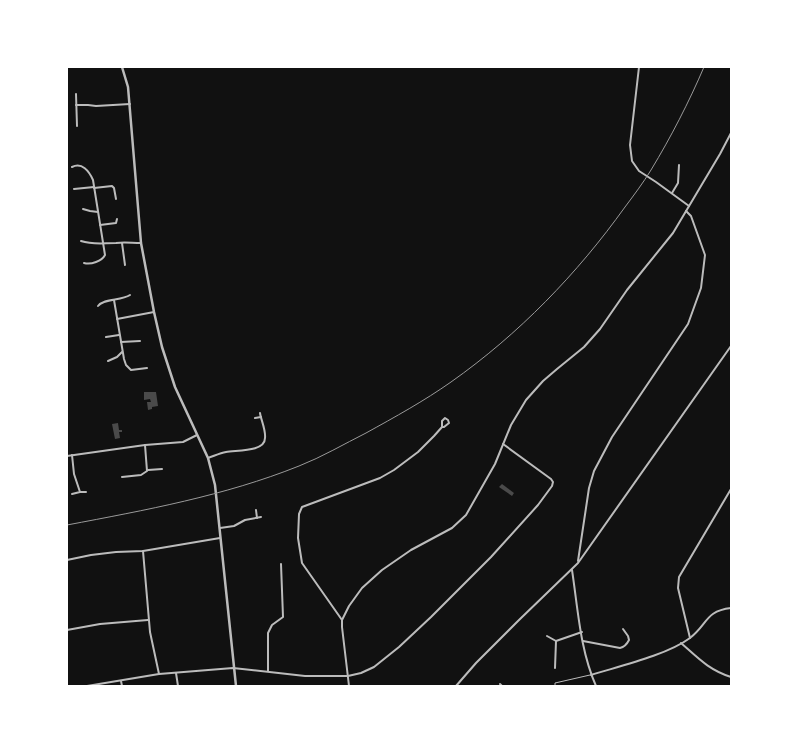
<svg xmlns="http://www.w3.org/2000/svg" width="798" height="753" viewBox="0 0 798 753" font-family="'Public Sans',sans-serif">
<rect width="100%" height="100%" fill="#111"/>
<g fill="#4a4a4a">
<polygon points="144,392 156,392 158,406 152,407 152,409 148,410 147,402 151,402 150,399 144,400"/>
<polygon points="118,423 119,430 122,430 122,432 119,432 120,438 115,439 112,424"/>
<polygon points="502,484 514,493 512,496 499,487"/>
</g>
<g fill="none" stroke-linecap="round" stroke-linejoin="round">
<polyline stroke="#bcbcbc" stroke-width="1" points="555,686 555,683 590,675"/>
<g stroke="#bcbcbc" stroke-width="2">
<polyline points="639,67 630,145 632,161 639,171 656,182 689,206"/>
<polyline points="76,94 77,126"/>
<polyline points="76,105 88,105 96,106 130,104"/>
<path d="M72,167C82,162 89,171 93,180L105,255C102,261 91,265 84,263"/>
<polyline points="94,188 112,186 114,188 116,199"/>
<polyline points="74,189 94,187"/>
<polyline points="672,193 678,183 679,165"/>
<polyline points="83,209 90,211 98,212"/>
<polyline points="100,225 116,223 117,219"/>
<path d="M81,241C93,245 103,243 116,243C124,242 132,243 141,243"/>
<polyline points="122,243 125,265"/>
<polyline points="114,300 124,359 126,365 131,370 147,368"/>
<path d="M98,306C104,298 121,301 130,295"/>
<polyline points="117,319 154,312"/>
<polyline points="106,337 119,335"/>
<polyline points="121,342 140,341"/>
<polyline points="108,361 117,357 122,352"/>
<polyline points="255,418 261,417"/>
<polyline points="72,455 74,474 80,492 72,494"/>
<polyline points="67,456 145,445 183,442 197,435"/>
<path d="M208,458C214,456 220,453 226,452C237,450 265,452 265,438C266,430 261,420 260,413"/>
<polyline points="148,470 162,469"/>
<polyline points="122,477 141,475 147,471 145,445"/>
<polyline points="80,492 86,492"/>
<polyline points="256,510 257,518"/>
<polyline points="220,528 234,526 245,520 261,517"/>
<polyline points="143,551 150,632 159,674"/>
<polyline points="67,560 91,555 116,552 143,551 220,538"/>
<polyline points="578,561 589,488 594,471 612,437 688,324 701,288 705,255 691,216 686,211"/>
<path d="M572,570C578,609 580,650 596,686"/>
<polyline points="342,620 302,563 298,538 299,514 302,507 380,478 394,470 418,452 434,436 442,427 442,421 445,418 448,420 449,423 444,427 442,427"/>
<polyline points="67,630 100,624 148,620"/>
<polyline points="547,636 556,641 582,632"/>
<polyline points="690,638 678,588 679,577 731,489"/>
<path d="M583,641L620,648C625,647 627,644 629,640L628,636L623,629"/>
<path d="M681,643C698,658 709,670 731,677"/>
<polyline points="555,668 556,641"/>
<polyline points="268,671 268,633 272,625 283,617 281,564"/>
<polyline points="176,673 178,686"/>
<path d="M591,675C620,666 667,655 690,638C708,624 705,611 731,608"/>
<polyline points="121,681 122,686"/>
<polyline points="500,684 502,686"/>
<polyline points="87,686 159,674 233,668 305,676 348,676 361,673 374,667 399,647 431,617 491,557 538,505 552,486 553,482 551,479 503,444"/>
<polyline points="349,686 342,627 342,620 349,606 362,588 382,570 411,550 452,528 466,515 495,464 511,425 526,400 543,381 557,369 584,347 600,329 627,290 673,233 720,154 731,133"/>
<polyline points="456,686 476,663 519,620 578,563 731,346"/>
</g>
<polyline stroke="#bcbcbc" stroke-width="2.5" points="122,67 128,87 141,243 154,312 162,347 175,387 208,458 215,485 236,686"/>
<path stroke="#9a9a9a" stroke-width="1" d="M67,525C146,510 224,496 299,466C322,457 344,444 366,433C395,417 424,401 451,382C519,334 577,274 625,207C634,195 643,183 651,170C671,137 689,102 704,67"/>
</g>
<rect width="798" height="753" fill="none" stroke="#ffffff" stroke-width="136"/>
</svg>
